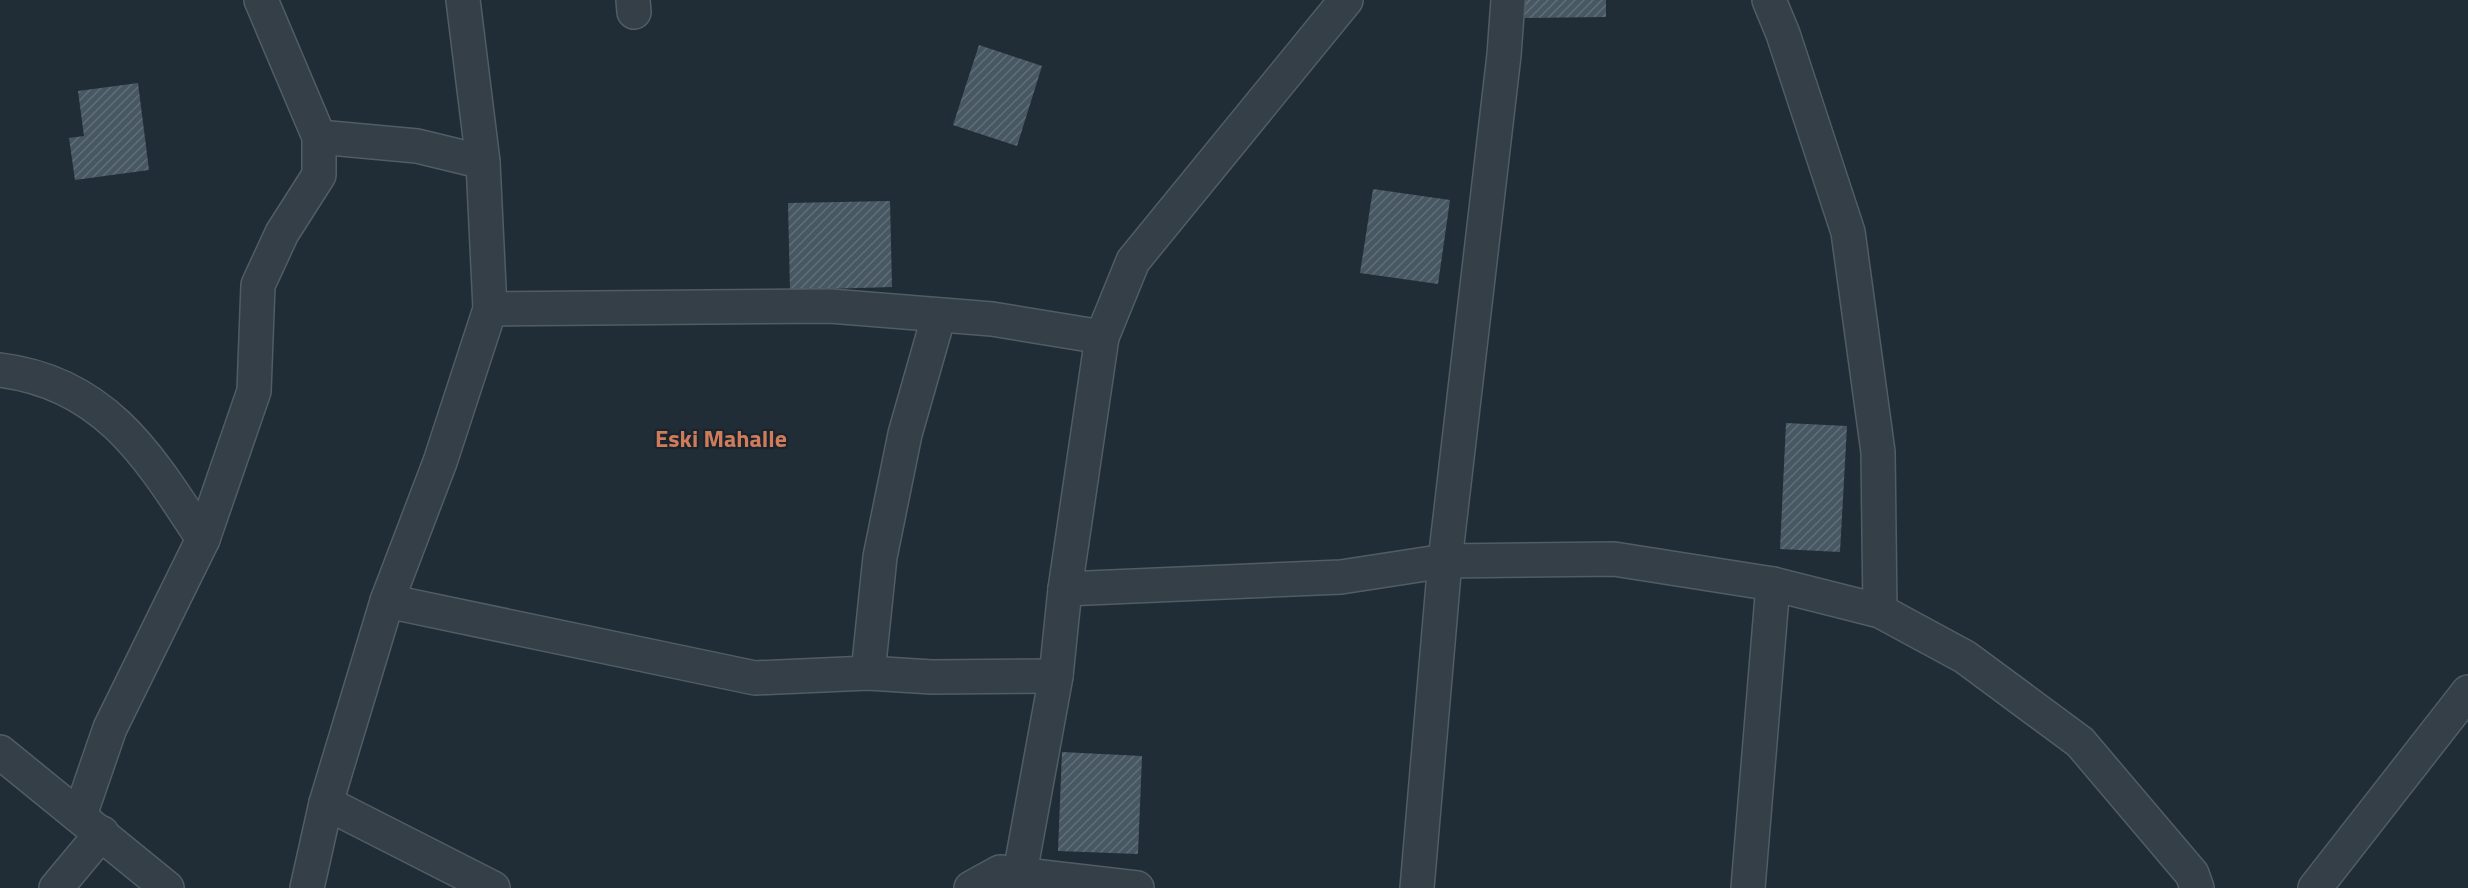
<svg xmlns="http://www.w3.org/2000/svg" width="2468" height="888" viewBox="0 0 2468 888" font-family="'Titillium Web',sans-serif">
<defs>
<pattern id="building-hatch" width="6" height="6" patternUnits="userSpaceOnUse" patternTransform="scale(1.5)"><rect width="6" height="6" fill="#485863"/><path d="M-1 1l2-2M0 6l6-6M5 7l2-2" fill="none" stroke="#606e78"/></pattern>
</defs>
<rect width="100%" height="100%" fill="#202d37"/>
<g fill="url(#building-hatch)">
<polygon points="1520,0 1606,0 1606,17 1520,18"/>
<polygon points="979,45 1042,66 1017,146 953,125"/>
<polygon points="138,83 149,170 75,180 69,138 84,136 78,91"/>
<polygon points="1373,189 1450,200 1438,284 1360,273"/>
<polygon points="890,201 892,287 790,290 788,203"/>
<polygon points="1786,423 1847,426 1840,552 1780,549"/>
<polygon points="1062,752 1142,756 1138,854 1058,851"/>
</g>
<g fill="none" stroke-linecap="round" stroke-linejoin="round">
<defs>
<g id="minor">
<polyline points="633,0 634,12"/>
<polyline points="1769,0 1783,34 1848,232 1878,452 1880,611"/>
<polyline points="319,137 417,146 483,162"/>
<polyline points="490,309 830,306 992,319 1102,337"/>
<path d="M0,370C106,383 150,458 203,539"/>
<polyline points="1065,589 1341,577 1445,561 1614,559 1773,584 1880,611 1965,657 2080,742 2192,874 2197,888"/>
<polyline points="387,601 755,678 868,673 932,677 1056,676"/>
<polyline points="868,673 880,557 905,434 939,315"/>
<polyline points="0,752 167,888"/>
<polyline points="326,803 493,888"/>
<polyline points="80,815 110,728 203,539 254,391 258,285 282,233 319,175 319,137 261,0"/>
<polyline points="56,888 102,833"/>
<polyline points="307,888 326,803 387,601 440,462 490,309 483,162 463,0"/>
<polyline points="971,888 1000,872 1137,888"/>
<polyline points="1026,888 1020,873 1056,676 1065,589 1102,337 1133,261 1346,0"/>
<polyline points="1417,888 1445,561 1504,55 1508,0"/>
<polyline points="1748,888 1773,584"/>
<polyline points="2315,888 2468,692"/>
</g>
</defs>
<use href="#minor" stroke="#515d65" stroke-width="36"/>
<use href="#minor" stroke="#343f47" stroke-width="33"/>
</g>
<g text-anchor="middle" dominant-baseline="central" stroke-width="4.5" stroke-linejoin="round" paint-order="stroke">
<g font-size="24" font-weight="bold" fill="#d07c5c" stroke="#19242c">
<text x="721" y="438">Eski Mahalle</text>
</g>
</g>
</svg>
